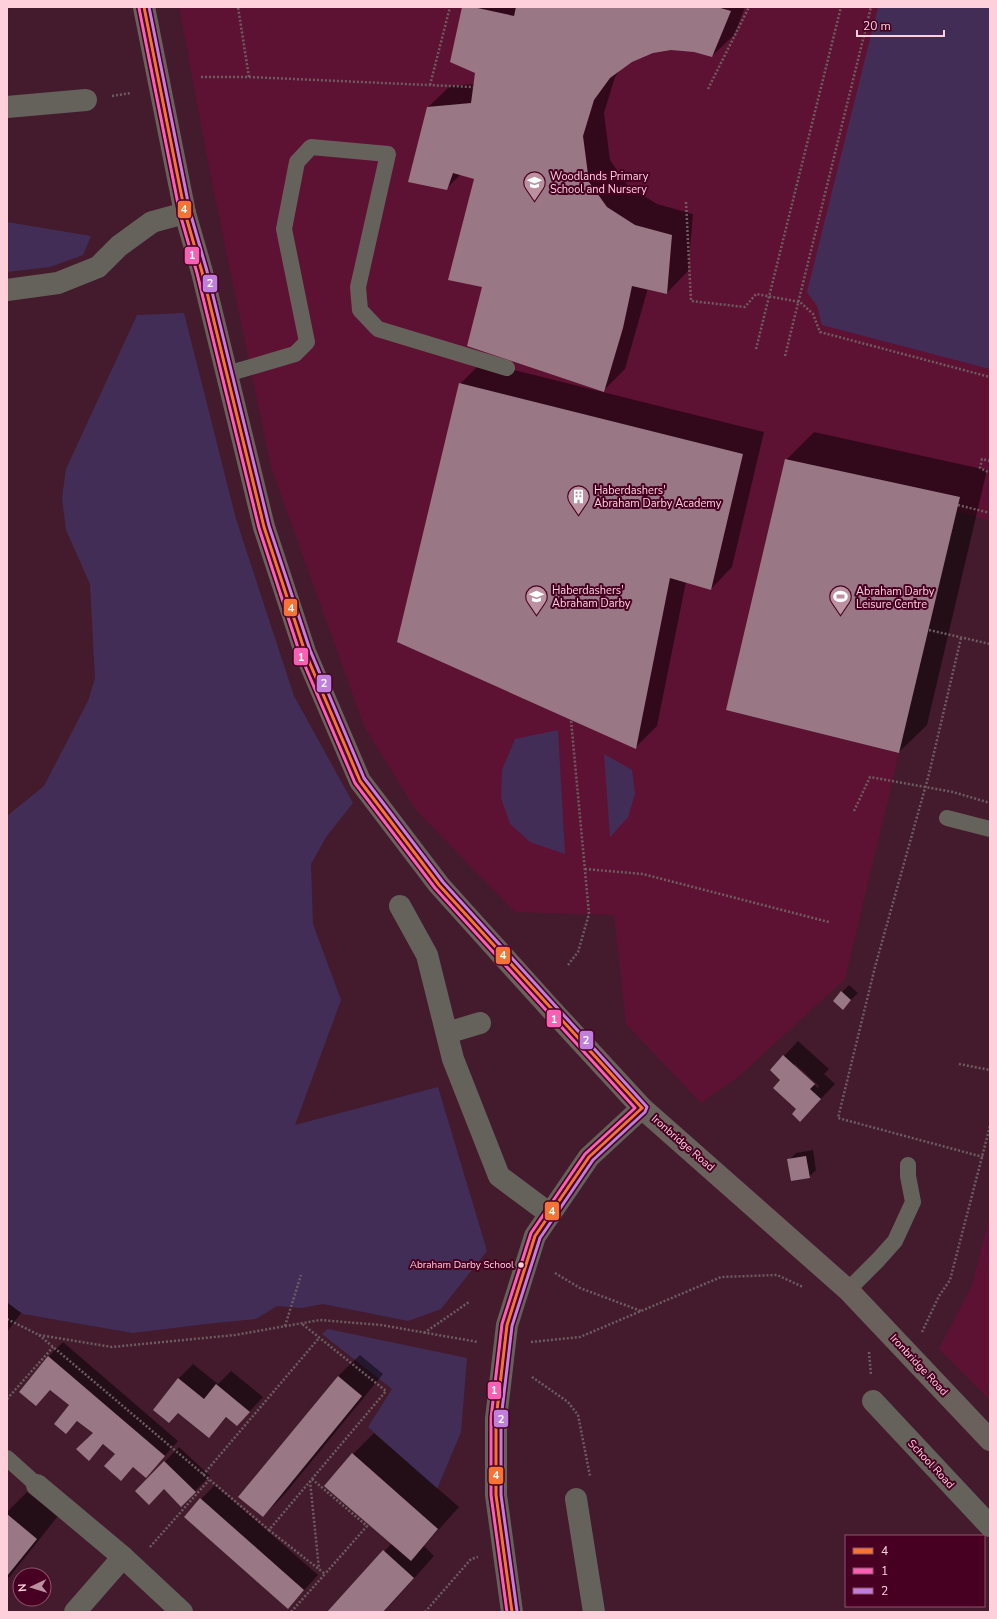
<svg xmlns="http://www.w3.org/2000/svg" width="997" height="1619" viewBox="0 0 997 1619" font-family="'Nunito Sans',sans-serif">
<rect width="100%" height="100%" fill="#431b2d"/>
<g fill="#5e1233">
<polygon points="179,7 990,7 990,521 957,511 960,497 785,460 726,710 899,753 845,979 738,1077 701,1103 626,1024 614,915 515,912 415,809 364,726 271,467 211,178"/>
<polygon points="990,1215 990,1400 939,1349 972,1285"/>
</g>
<g fill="#422d57">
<polygon points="878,7 990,7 990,369 822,325 817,306 807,292"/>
<polygon points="7,222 91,236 83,255 50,267 7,272"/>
<polygon points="184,313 236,519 294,696 353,803 326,837 311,864 313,924 341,1000 295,1125 438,1087 487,1251 441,1309 408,1321 323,1304 302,1308 277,1306 256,1319 206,1324 133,1333 23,1314 7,1303 7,816 44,786 88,701 95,678 90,584 66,530 62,498 66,469 137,315"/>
<polygon points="558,730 565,854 530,842 510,824 501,798 502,770 515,739"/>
<polygon points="604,754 632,770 635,794 628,817 610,837"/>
<polygon points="328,1329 467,1358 461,1432 437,1489 368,1427 392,1389 322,1334"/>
</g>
<g fill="#0007" fill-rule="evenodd">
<polygon points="463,7 745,7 734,35 712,56 694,51 671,49 652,52 632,61 621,69 615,77 604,113 610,160 628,186 657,204 693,214 688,271 667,293 648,288 625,369 603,391 483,286 475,178 461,174 446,189 428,107 450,86 474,84 476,73"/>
<polygon points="482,362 764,432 732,567 711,589 686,582 657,726 635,748 460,384"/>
<polygon points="814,432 987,470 927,725 899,752 786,460"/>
<polygon points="849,985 858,993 843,1008 842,992"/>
<path d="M798,1041L829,1069L824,1074L835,1084L800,1121L798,1109L782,1080L784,1056ZM795,1064L819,1086L818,1088L794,1066Z"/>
<polygon points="813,1150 816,1170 809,1177 789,1160 796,1153"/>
<polygon points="7,1302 21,1313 7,1332"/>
<polygon points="63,1342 178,1441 146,1477 134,1466 121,1479 116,1454 104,1444 89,1459 94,1433 79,1420 66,1433 70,1405 51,1389 36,1405 48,1357"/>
<polygon points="360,1355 383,1374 284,1495 263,1516 239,1497 338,1376"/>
<polygon points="193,1364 218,1384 231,1371 263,1397 237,1425 227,1417 209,1436 178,1379"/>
<polygon points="374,1433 459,1507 424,1546 434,1556 384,1612 329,1612 392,1543 353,1454"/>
<polygon points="179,1447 210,1476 181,1505 164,1488 136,1491"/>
<polygon points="215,1485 318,1575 288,1608 201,1499"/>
<polygon points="27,1492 58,1516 7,1580 7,1512"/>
</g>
<g fill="#9a7784">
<polygon points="462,7 473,7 514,16 516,7 717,7 731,11 712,57 694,52 671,50 653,53 632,62 610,78 594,100 583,136 589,182 607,207 635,225 672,235 667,294 632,286 623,328 604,392 467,346 482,287 448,280 474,179 453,173 447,190 408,182 427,107 471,103 475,73 450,62"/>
<polygon points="459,383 743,454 711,590 670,578 636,749 397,642"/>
<polygon points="785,459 960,497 899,753 726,710"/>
<polygon points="841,991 851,1000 843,1010 833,1001"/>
<polygon points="783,1055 815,1084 810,1089 821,1099 800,1122 792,1114 796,1109 773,1088 780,1080 770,1070"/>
<polygon points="806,1156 810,1178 791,1181 787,1159"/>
<polygon points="48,1356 165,1456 146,1478 133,1467 121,1481 104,1466 115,1454 103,1444 89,1461 76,1449 93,1433 77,1421 66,1434 54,1424 69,1405 50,1390 36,1406 19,1392"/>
<polygon points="338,1376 362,1396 263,1517 238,1497"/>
<polygon points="178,1378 204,1399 216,1384 250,1412 237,1426 226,1417 209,1438 178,1413 169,1423 153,1410"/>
<polygon points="352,1453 438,1529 411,1561 324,1486"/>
<polygon points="164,1461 196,1492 181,1507 164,1489 149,1505 135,1491"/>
<polygon points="200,1498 304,1590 288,1609 184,1517"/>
<polygon points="7,1514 37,1539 7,1576"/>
<polygon points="383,1550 414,1578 383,1612 327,1612"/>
</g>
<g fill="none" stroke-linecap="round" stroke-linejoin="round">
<g stroke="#6e5d60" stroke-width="2.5" stroke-dasharray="2 2" stroke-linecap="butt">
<polyline points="201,77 249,77 238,7"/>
<polyline points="249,77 473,87"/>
<polyline points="430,85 450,7"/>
<polyline points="708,89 749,7"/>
<polyline points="112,96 131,93"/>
<polyline points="686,202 691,301 745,307 756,294 800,302 813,314 820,332 990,377"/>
<polyline points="756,349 841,7"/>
<polyline points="785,356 871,7"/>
<polyline points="990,461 982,459 980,468 990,473"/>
<polyline points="958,505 990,513"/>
<polyline points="929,630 990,644"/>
<polyline points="961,638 929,774 875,967 838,1118 983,1157"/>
<polyline points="854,811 870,777 953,792 990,803"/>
<polyline points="585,869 643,874 829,922"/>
<polyline points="568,965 578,952 589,914 571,720"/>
<polyline points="959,1064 990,1070"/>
<polyline points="555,1273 580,1288 641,1311"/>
<polyline points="7,1319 39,1335 112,1347 235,1335 320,1320 381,1325 478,1342"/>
<polyline points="285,1326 301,1275"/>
<polyline points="922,1332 939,1296 950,1280 990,1126"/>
<polyline points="424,1333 469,1302"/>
<polyline points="39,1335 269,1530 386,1391 301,1323"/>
<polyline points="531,1342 580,1337 721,1277 777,1275 803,1287"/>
<polyline points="869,1352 871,1375"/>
<polyline points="532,1377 568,1402 578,1415 590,1476"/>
<polyline points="7,1399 53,1347"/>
<polyline points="203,1475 319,1338"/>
<polyline points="312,1479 367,1526 325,1574"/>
<polyline points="310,1481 319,1569"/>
<polyline points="269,1530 325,1574 291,1612"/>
<polyline points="150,1547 209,1480"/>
<polyline points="425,1612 471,1559 478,1557"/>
</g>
<g stroke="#65625c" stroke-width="16">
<polyline points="227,374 295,354 307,342 284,229 297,162 311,147 388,154 358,287 360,310 378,329 507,368"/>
<polyline points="947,818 990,829"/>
<polyline points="848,1290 878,1260 895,1241 913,1202 908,1176 908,1165"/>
<polyline points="7,1458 37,1485"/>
</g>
<g stroke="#65625c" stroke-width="22">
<polyline points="7,107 86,100"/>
<polyline points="7,290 58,283 98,267 119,246 152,222 185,213"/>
<polyline points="400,906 427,955 453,1059 499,1176 550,1214"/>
<polyline points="447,1033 480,1023"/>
<polyline points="873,1401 990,1526"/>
<polyline points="37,1485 123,1557 182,1612"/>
<polyline points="576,1499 594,1612"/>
<polyline points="75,1612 123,1557"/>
</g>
<polyline stroke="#65625c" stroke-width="22" points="512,1612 496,1495 496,1419 507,1325 535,1236 589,1157 642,1108"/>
<polyline stroke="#6a615d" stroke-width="22" points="144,7 185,213 202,272 264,527 305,652 360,781 439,885 549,1007 642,1108 848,1290 990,1440"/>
<defs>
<g id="bus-1">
<polyline points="144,7 185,213 202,272 264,527 305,652 360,781 439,885 642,1108"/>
<polyline points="512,1612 496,1495 496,1419 507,1325 535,1236 589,1157 642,1108"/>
</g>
<polyline id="bus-2" points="139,8 180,214 197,273 259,528 300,654 355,783 435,888 635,1108 585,1154 531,1233 502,1324 491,1418 491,1495 507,1612"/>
<polyline id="bus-3" points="149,7 190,212 207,271 269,526 310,650 364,778 443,882 647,1107 645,1112 593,1160 540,1238 512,1326 501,1419 501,1495 517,1611"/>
</defs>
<use href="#bus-1" stroke="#470021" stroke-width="6"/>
<use href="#bus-2" stroke="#470021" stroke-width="6"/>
<use href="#bus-3" stroke="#470021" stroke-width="6"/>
<use href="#bus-1" stroke="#f57335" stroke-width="3"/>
<use href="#bus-2" stroke="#f860b3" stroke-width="3"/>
<use href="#bus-3" stroke="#c07fdc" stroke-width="3"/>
</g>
<defs>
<symbol id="school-pin" viewBox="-11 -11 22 30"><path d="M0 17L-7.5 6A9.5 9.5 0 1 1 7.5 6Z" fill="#bc919f" stroke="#470021"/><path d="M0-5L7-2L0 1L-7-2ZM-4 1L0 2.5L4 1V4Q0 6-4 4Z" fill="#fff"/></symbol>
<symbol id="building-pin" viewBox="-11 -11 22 30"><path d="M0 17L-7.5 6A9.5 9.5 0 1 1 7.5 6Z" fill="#bc919f" stroke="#470021"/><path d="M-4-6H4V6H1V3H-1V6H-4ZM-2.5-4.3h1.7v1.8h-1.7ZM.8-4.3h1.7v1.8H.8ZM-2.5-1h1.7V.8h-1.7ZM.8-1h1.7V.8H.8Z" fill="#fff"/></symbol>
<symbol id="stadium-pin" viewBox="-11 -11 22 30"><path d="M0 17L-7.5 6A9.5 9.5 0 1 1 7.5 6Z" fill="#bc919f" stroke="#470021"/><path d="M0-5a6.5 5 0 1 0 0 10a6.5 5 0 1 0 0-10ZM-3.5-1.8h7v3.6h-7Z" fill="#fff"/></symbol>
</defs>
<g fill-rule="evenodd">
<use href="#school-pin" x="522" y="170" width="25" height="34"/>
<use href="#building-pin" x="566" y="484" width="25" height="34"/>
<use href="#school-pin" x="524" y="584" width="25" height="34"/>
<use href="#stadium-pin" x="828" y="584" width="25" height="34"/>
</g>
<circle fill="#fdd0dc" stroke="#470021" stroke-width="1.5" cx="521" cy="1265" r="3.5"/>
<g text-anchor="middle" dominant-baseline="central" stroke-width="4" stroke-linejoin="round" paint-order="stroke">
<g font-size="10" fill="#fdd0dc" stroke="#470021" text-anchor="end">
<text x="514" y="1265">Abraham Darby School</text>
</g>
<g font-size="11" fill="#fdd0dc" stroke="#470021" text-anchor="start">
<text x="550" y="176">Woodlands Primary<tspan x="550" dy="13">School and Nursery</tspan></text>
<text x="594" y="490">Haberdashers'<tspan x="594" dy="13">Abraham Darby Academy</tspan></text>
<text x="552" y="590">Haberdashers'<tspan x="552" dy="13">Abraham Darby</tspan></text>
<text x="856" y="591">Abraham Darby<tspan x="856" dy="13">Leisure Centre</tspan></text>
</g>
<g font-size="11" fill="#fdd0dc" stroke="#470021">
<text transform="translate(683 1143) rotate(41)">Ironbridge Road</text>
<text transform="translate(919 1365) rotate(47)">Ironbridge Road</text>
<text transform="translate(931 1464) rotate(47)">School Road</text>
</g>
</g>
<g stroke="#470021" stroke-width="1.5">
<rect x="177" y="200" width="15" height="19" rx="4" fill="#f57335"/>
<rect x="184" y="246" width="16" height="19" rx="4" fill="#f860b3"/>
<rect x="202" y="274" width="16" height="19" rx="4" fill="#c07fdc"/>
<rect x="283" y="598" width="15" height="19" rx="4" fill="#f57335"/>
<rect x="293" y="647" width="16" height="19" rx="4" fill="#f860b3"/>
<rect x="316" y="674" width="16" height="19" rx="4" fill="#c07fdc"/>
<rect x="495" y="946" width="16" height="19" rx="4" fill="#f57335"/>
<rect x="546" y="1009" width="16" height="19" rx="4" fill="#f860b3"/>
<rect x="579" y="1030" width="15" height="20" rx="4" fill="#c07fdc"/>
<rect x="544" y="1201" width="16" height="20" rx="4" fill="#f57335"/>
<rect x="487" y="1381" width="15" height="19" rx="4" fill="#f860b3"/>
<rect x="493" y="1409" width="16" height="19" rx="4" fill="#c07fdc"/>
<rect x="488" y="1466" width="16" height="19" rx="4" fill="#f57335"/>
</g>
<g font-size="11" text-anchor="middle" font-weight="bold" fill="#fff">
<text x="184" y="213">4</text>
<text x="192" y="259">1</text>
<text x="210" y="287">2</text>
<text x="291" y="612">4</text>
<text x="301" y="661">1</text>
<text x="324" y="687">2</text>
<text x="503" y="959">4</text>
<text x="554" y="1023">1</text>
<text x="586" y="1044">2</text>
<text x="552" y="1215">4</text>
<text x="494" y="1394">1</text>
<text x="501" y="1423">2</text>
<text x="496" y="1479">4</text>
</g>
<rect width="997" height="1619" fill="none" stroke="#fdd0dc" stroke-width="16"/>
<rect x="845" y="1535" width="140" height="72" fill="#470021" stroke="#90536c"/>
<rect x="853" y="1548" width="20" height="6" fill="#f57335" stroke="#90536c"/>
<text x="881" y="1555" font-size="12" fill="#fdd0dc">4</text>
<rect x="853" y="1568" width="20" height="6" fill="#f860b3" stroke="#90536c"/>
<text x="881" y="1575" font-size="12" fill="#fdd0dc">1</text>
<rect x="853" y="1588" width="20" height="6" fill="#c07fdc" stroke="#90536c"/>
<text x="881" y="1595" font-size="12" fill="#fdd0dc">2</text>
<g transform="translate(32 1587) rotate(266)"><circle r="19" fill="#470021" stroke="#90536c"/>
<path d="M0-3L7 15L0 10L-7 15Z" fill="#bc919f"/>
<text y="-6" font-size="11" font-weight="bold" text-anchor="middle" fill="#fdd0dc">N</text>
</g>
<path d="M857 30v6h87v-6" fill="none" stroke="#fdd0dc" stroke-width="2"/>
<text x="863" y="30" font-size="12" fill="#fdd0dc" stroke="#470021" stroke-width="3" paint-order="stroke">20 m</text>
</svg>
